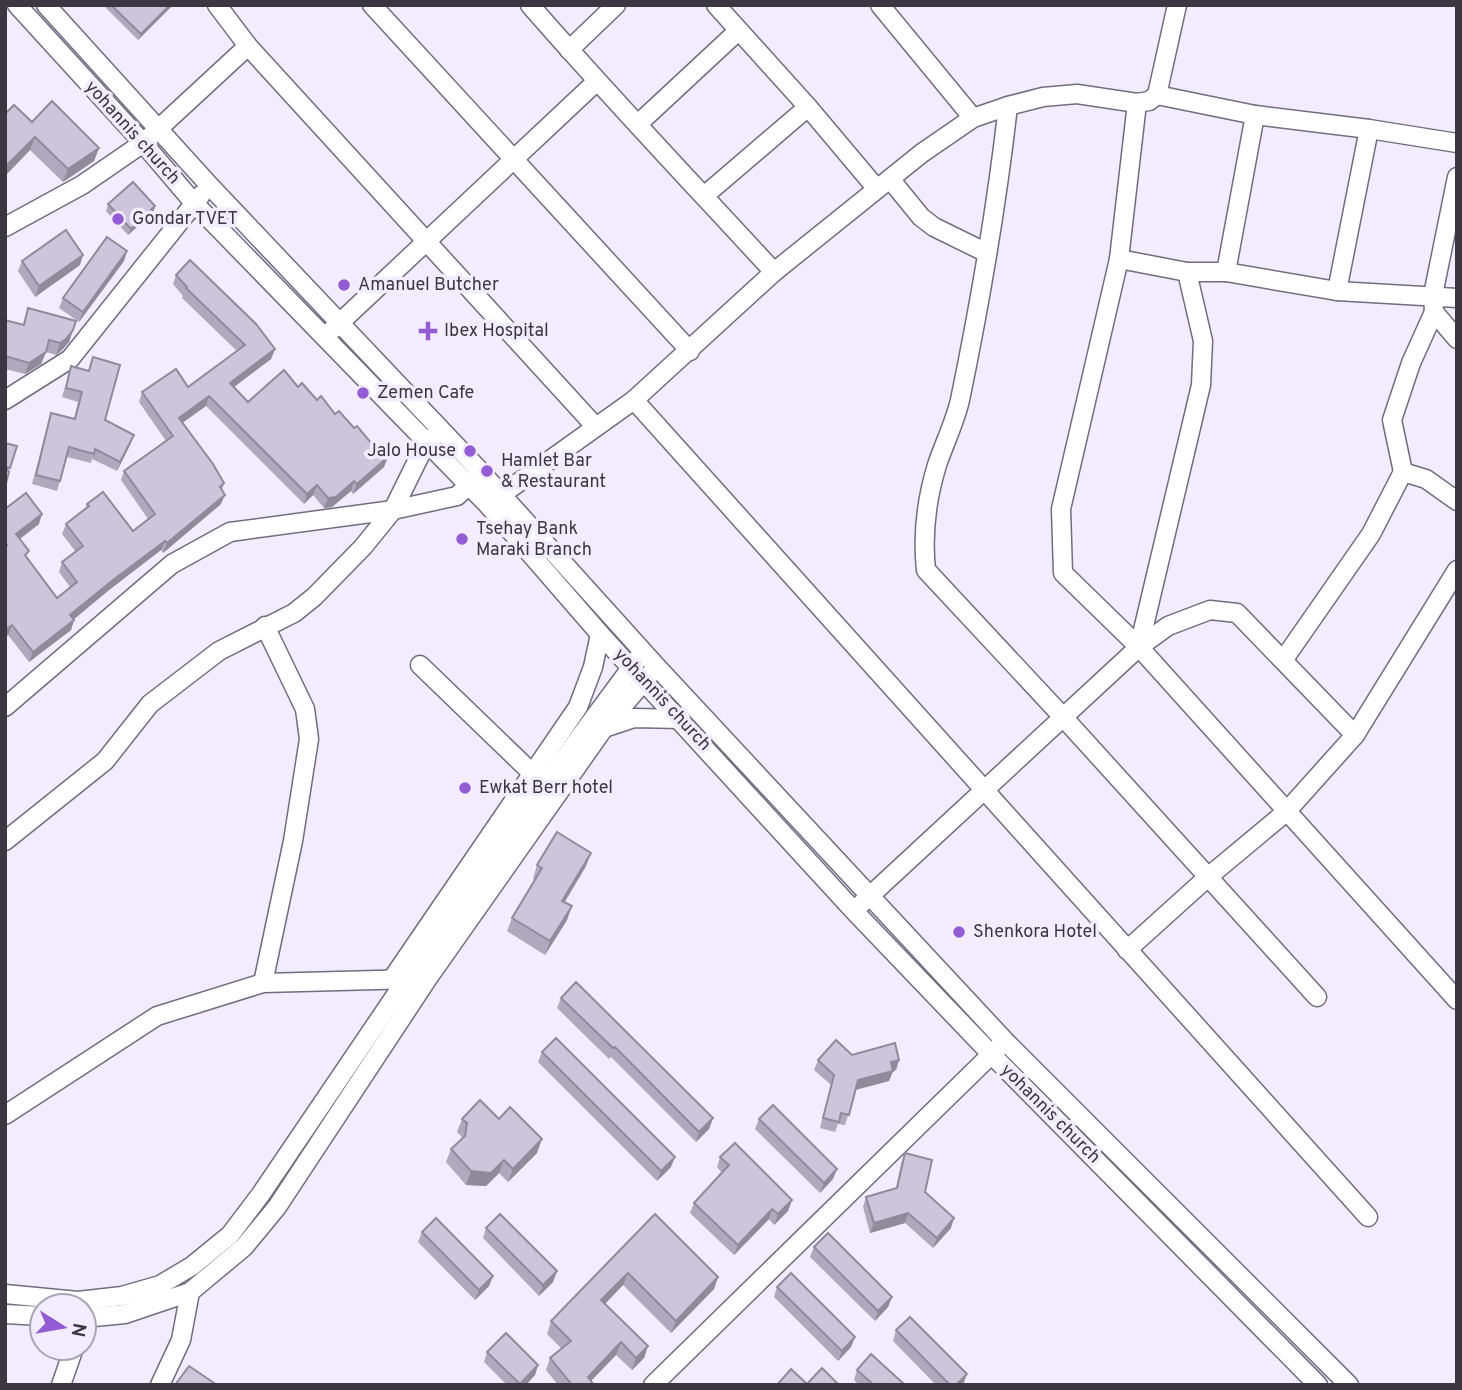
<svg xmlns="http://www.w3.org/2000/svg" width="1462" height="1390" viewBox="0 0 1462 1390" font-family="Overpass,sans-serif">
<rect width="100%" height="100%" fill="#f3ecff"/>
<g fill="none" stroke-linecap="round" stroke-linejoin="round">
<defs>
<g id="minor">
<polyline points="17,5 143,143 194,203 488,505 600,634 854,911 992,1055 1318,1385"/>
<polyline points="46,5 210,186 481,472 657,667 1005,1041 1349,1385"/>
<polyline points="217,5 248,46 595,426"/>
<polyline points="372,5 690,351"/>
<path d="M530,5C609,96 692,183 774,272"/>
<polyline points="716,5 808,107 877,189"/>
<polyline points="880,5 973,118"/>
<polyline points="569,50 616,5"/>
<polyline points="1157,95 1255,115 1369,129 1457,143"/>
<polyline points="1137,103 1119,259 1061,509 1063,573 1139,647 1457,1000"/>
<path d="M1008,106C997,204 980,303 960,400C955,422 944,444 937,465C926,501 922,533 926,570L1063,717L1317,997"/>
<polyline points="638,124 738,31"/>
<polyline points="1457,177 1433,295 1434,312 1457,339"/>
<polyline points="890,179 921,217 934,227 987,253"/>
<polyline points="704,196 808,107"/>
<polyline points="5,227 82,185 143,143 248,46"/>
<polyline points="1119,259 1187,272 1226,272 1337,291 1457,298"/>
<polyline points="1226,272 1255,115"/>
<polyline points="1337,291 1369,129"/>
<polyline points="331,331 596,82"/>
<polyline points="5,400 70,359 201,195"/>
<polyline points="634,400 1368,1217"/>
<polyline points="433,437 426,443 393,510 457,496 475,479"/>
<polyline points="1403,472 1392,420 1411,363 1434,312"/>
<polyline points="494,500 634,400 774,272 922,153 973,118 1008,106 1043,97 1077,94 1137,103 1149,101 1157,95 1177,5"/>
<polyline points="1139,647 1201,385 1203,341 1187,272"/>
<polyline points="1284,659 1371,534 1403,472 1426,479 1457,501"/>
<polyline points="420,665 533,774"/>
<polyline points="5,707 172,564 230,532 393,510"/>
<polyline points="607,727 634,718 681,719"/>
<polyline points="5,841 105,761 150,704 219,651 294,613 314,597 363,547 393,510"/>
<polyline points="860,905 1139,647 1168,626 1210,610 1237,613 1355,735"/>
<polyline points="1127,950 1208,877 1286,812 1355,735 1457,570"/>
<polyline points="392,979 578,707 593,667 600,634"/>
<polyline points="263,983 293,841 309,739 305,709 265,626"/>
<polyline points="5,1115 157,1016 263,983 415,979"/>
<polyline points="5,1294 78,1301 122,1296 160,1285 192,1266 230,1235 261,1194 406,980 579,738 639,657"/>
<polyline points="5,1314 42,1316"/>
<polyline points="84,1318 125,1314 190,1292 244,1247 277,1207 428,978 604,728 652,672"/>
<polyline points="61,1385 74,1348"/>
<polyline points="160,1385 181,1340 190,1292"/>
<polyline points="653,1385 1000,1046"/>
</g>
</defs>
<use href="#minor" stroke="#736b80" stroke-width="21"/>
<use href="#minor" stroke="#fff" stroke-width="18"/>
</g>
<g fill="#b0a9bd">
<polygon points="103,5 173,5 138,40"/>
<polygon points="5,114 32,122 99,148 94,161 63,182 30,150 5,176"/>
<polygon points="108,204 155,206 153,213 128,235 106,211"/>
<polygon points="127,251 124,261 79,322 59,308 63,298"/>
<polygon points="22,261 80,265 35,297 18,271"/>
<polygon points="176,275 275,349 271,359 234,387 248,402 298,387 335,414 384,467 353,494 351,491 332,507 324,508 313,495 304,504 206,406 182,423 224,483 222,490 221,504 163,553 161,550 109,590 74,619 71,630 29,662 8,635 5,637 5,509 39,524 20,539 27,558 57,598 70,587 59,572 62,562 76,552 62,534 66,524 85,510 87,504 133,531 148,519 121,480 124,471 166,441 139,402 142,392 188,387 237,351 182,298 183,296 173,284"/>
<polygon points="28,308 73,330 69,342 62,350 56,355 46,352 41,364 25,374 5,369 5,320 23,325"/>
<polygon points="93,357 105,420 130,445 117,471 92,459 91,463 67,457 57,491 32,484 51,413 74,419 78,402 62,397 71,366 88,371"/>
<polygon points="537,865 586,866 565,902 567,920 545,955 507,931 512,918 535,880 533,879"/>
<polygon points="561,998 713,1118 709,1129 696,1142 611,1057 609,1059 557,1008"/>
<polygon points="542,1052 671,1167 657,1181 538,1062"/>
<polygon points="852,1055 899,1060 896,1070 893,1071 889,1081 856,1090 845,1125 838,1124 835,1132 820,1128 831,1085 814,1070 818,1060"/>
<polygon points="462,1119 499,1119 537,1153 508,1182 499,1173 486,1186 466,1185 446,1162 451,1149 462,1139 462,1137 457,1132"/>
<polygon points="759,1119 833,1179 820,1193 755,1129"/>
<polygon points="905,1153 925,1192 951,1228 933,1248 905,1223 870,1233 863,1207 866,1197 896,1189 901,1164"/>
<polygon points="720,1157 792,1200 788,1211 774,1225 769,1219 734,1255 690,1213 694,1203 722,1173 717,1167"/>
<polygon points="655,1214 718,1277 714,1289 671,1333 623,1285 605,1304 648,1346 644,1358 632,1370 616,1355 591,1381 594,1385 558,1385 546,1370 550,1358 562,1349 547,1334 551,1321"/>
<polygon points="486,1228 557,1271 553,1282 539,1296 483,1238"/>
<polygon points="422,1232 493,1276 489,1286 475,1300 418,1242"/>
<polygon points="814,1247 892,1297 888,1307 875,1321 810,1257"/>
<polygon points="777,1287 851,1347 838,1361 774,1297"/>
<polygon points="896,1330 963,1384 936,1385 893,1341"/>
<polygon points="487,1352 538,1365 535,1375 526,1385 507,1385 484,1362"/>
<polygon points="857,1370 905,1385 859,1385 854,1380"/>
</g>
<g fill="#908a9a">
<polygon points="170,5 173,5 138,40 141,34"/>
<polygon points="35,137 30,150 5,176 5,167"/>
<polygon points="99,148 94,161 63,182 68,169"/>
<polygon points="155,206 153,213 128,235 131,229"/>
<polygon points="127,251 124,261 79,322 83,312"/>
<polygon points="83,255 80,265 35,297 39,286"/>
<polygon points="73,330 69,342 62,350 56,355 60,343"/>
<polygon points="275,349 271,359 226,393 230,383"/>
<polygon points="46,352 41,364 25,374 29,363"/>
<polygon points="209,396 206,406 175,428 179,418"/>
<polygon points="134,435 130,445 117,471 120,462"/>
<polygon points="388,457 384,467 353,494 357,484"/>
<polygon points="354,481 351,491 332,507 324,508 328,498"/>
<polygon points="317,485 313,495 304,504 307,494"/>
<polygon points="225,495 221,504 163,553 167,543"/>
<polygon points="42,514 39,524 13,544 16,534"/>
<polygon points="165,541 161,550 109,590 67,625 70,615 113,580"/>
<polygon points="74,620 71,630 29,662 33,652"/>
<polygon points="12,625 8,635 5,637 5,630"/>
<polygon points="591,853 586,866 557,914 562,901"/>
<polygon points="572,906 567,920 545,955 550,941"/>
<polygon points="899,1060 896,1070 893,1071 889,1081 854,1090 858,1080 891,1062"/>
<polygon points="713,1118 709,1129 696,1142 699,1132"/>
<polygon points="542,1139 537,1153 508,1182 513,1169"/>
<polygon points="675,1157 671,1167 657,1181 661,1171"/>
<polygon points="504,1160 499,1173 486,1186 466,1185 471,1171"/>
<polygon points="837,1169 833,1179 820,1193 824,1183"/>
<polygon points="792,1200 788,1211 774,1225 778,1214"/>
<polygon points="772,1209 769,1219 734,1255 738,1245"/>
<polygon points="908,1213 905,1223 870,1233 874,1223"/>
<polygon points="954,1218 951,1228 933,1248 937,1238"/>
<polygon points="557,1271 553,1282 539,1296 543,1285"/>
<polygon points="628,1273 623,1285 597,1312 601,1300"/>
<polygon points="493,1276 489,1286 475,1300 479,1290"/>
<polygon points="718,1277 714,1289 671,1333 676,1321"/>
<polygon points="892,1297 888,1307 875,1321 878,1311"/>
<polygon points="855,1337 851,1347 838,1361 842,1351"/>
<polygon points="621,1342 616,1355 587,1385 588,1377"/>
<polygon points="648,1346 644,1358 632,1370 636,1358"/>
<polygon points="538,1365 535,1375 526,1385 520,1385"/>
<polygon points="967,1374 963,1385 956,1385"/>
</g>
<g fill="#cdc5dc" stroke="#908a9a" stroke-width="2">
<polygon points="111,5 170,5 141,34"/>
<polygon points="52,101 99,148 68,169 35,137 5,167 5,114 14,105 32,122"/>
<polygon points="133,182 155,206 131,229 108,204"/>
<polygon points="66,230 83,255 39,286 22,261"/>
<polygon points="107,237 127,251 83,312 63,298"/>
<polygon points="190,260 256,324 275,349 230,383 248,402 284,370 298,387 302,383 317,400 321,396 335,414 339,411 354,428 357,426 372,444 375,442 388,457 357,484 354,481 336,497 328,498 317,485 307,494 209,396 179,418 213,464 224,483 220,487 225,495 167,543 165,541 113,580 70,615 74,620 33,652 12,625 5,630 5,547 7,545 5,543 5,509 26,493 42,514 16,534 29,551 25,555 57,598 77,582 62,562 83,546 66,524 89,506 87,504 103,492 133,531 155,514 124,471 173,436 142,392 176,369 188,387 245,345 186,288 187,287 176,275"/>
<polygon points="28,308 76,321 73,330 66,339 60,343 49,340 46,352 29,363 5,356 5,320 24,325"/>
<polygon points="93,357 120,365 105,420 134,435 120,462 95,449 94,454 69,447 60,481 36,475 51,413 75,419 82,392 66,388 71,366 89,371"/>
<polygon points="5,443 17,446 10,468 6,467 9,472 5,487"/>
<polygon points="557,832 591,853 562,901 572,906 550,941 512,918 542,868 537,865"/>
<polygon points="576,982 713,1118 699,1132 615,1047 613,1048 561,998"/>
<polygon points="556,1038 675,1157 661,1171 542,1052"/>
<polygon points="836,1040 852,1055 895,1043 899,1060 891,1062 893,1071 858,1080 849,1115 841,1113 839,1122 823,1118 834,1075 818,1060"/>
<polygon points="480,1100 499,1119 510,1107 542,1139 513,1169 504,1160 491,1173 471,1171 451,1149 465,1136 467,1123 462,1119"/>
<polygon points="773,1105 837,1169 824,1183 759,1119"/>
<polygon points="735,1143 792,1200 778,1214 772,1209 738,1245 694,1203 729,1165 720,1157"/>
<polygon points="905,1153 932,1160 925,1192 954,1218 937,1238 908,1213 874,1223 866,1197 897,1188"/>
<polygon points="500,1214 557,1271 543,1285 486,1228"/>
<polygon points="655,1214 718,1277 676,1321 628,1273 601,1300 648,1346 636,1358 621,1342 588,1377 594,1385 572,1385 550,1358 571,1341 551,1321"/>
<polygon points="436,1218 493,1276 479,1290 422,1232"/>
<polygon points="828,1233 892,1297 878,1311 814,1247"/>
<polygon points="791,1273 855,1337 842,1351 777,1287"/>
<polygon points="910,1317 967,1374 956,1385 950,1385 896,1330"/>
<polygon points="506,1333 538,1365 520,1384 487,1352"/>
<polygon points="871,1354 905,1385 874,1385 857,1370"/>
<polygon points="189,1366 217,1385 175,1385"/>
<polygon points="822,1368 839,1385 777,1385 791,1369 807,1384"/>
</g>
<g fill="#935cd5" stroke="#f3ecff" stroke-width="2.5">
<circle cx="118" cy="219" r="7"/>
<circle cx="344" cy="285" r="7"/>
<path d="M424.5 320.5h7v7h7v7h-7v7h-7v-7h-7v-7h7z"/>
<circle cx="363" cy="393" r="7"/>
<circle cx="470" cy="451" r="7"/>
<circle cx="487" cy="471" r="7"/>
<circle cx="462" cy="539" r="7"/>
<circle cx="465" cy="788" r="7"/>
<circle cx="959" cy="932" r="7"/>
</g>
<g text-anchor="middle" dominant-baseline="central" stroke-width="7" stroke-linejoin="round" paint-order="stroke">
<g font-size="18" fill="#3a3740" stroke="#f3ecff">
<text transform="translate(132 133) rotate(48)">yohannis church</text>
<text transform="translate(662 700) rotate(47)">yohannis church</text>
<text transform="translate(1050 1114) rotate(45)">yohannis church</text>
</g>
<g font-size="18" fill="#3a3740" stroke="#f3ecff" text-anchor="start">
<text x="132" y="219">Gondar TVET</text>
<text x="358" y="285">Amanuel Butcher</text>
<text x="444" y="331">Ibex Hospital</text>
<text x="377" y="393">Zemen Cafe</text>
<text x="456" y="451" text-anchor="end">Jalo House</text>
<text x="501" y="461">Hamlet Bar<tspan x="501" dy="21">&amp; Restaurant</tspan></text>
<text x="476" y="529">Tsehay Bank<tspan x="476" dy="21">Maraki Branch</tspan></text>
<text x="479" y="788">Ewkat Berr hotel</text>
<text x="973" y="932">Shenkora Hotel</text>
</g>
</g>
<rect width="1462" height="1390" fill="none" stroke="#3a3740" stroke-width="14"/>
<g transform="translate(63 1327) rotate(101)"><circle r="33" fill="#f3ecff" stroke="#a9a4b3" stroke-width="2"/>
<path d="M0-5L12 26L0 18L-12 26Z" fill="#935cd5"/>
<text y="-10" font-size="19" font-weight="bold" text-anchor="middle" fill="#3a3740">N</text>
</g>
</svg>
